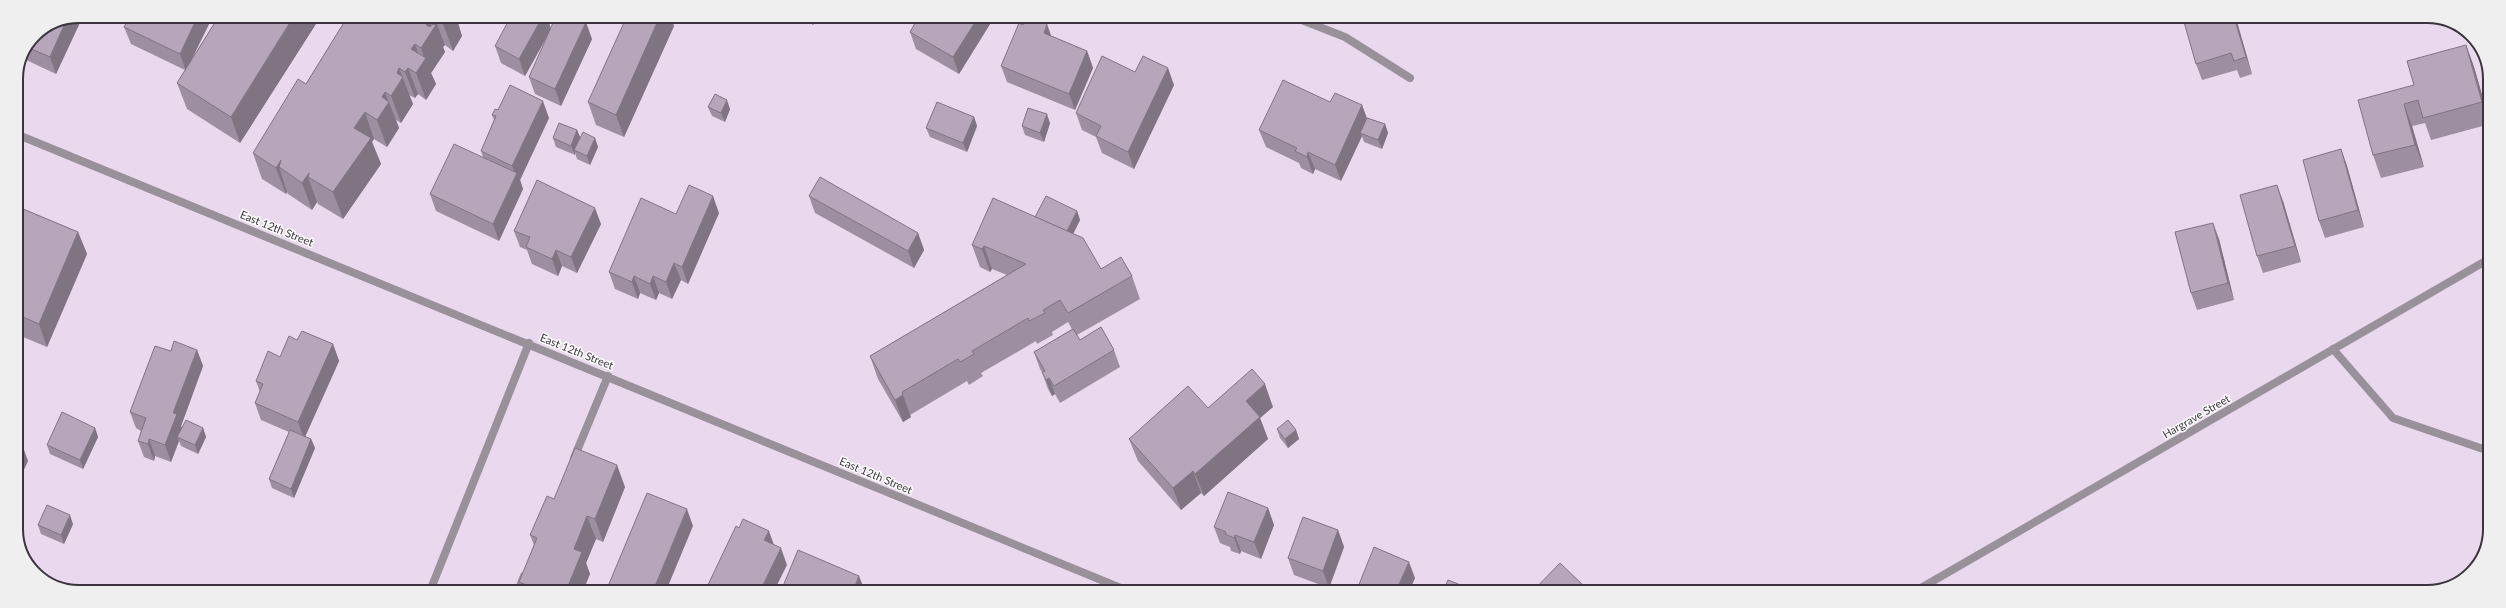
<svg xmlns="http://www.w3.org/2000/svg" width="2506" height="608" viewBox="0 0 2506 608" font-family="Lato,sans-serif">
<rect width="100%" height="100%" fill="#ead8ee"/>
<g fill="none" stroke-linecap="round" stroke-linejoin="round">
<g stroke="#99919a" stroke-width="8">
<polyline points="2333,349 2393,418 2489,451"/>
<polyline points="574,458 608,376"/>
<polyline points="430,591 529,343"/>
<polyline points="518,591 524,576"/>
</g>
<polyline stroke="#99919a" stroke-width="8" points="1294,17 1345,37 1410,78"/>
<g stroke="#99919a" stroke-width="8">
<polyline points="16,134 1128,591"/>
<polyline points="1914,592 2489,259"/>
</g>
</g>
<g fill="#9d8fa1">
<polygon points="79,16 83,16 56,74 24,59 35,34"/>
<polygon points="130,16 213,16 190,62 219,16 321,16 240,143 187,109 177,83 185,70 131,44 124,27"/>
<polygon points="348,16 462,16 458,23 462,36 453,51 445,45 443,47 445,52 431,73 436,84 426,100 418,94 415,98 409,95 413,104 401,123 396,120 399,128 387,147 374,139 372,142 381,164 343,219 318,204 317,202 312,210 288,194 287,192 286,194 262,179 253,153 306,84"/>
<polygon points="771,16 783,16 780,21"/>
<polygon points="799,16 818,16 813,25"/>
<polygon points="995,16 959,74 916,49 910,32"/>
<polygon points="2202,17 2235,17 2252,74 2240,78 2237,70 2202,80 2196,64"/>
<polygon points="674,26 624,137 596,125 588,102"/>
<polygon points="551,28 592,39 561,106 535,94 529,77 548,35 525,76 501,63 495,46"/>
<polygon points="1052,37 1087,51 1093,68 1075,110 1007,82 1001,66"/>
<polygon points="2466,45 2474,67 2490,122 2490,124 2431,140 2425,123 2412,126 2424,167 2381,178 2373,155 2414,85"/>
<polygon points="1135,72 1174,85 1134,169 1102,153 1096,137 1082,130 1076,113"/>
<polygon points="1330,102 1362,105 1367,118 1385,124 1388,133 1382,149 1364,142 1362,136 1341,181 1315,169 1313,174 1301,168 1299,163 1266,147 1259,130"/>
<polygon points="708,107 730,109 725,122 712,116"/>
<polygon points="498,110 549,118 520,180 523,189 499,241 436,211 430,194 483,157 481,151 494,120 492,115"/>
<polygon points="974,117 977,126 967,152 930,137 926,128"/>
<polygon points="1050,123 1044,142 1025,135 1022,126"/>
<polygon points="577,130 580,138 595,138 598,147 590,165 577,159 575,153 575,155 556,147 553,138"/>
<polygon points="2341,149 2347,166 2364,227 2325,238 2319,221"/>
<polygon points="809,196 918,233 924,250 914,268 815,213"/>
<polygon points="2283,201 2301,262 2263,273 2257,256"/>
<polygon points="16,206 78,232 87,254 47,347 16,334"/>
<polygon points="1077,211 1080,220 1073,234 1101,269 1132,276 1140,299 1077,335 1080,340 1114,350 1120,367 1060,403 1055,394 1052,396 1048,389 1042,372 1040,369 1034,352 1072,329 1068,322 1052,332 1053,335 1037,344 1036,341 981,373 983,376 969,385 967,381 910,415 911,417 903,422 878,379 870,356 1007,275 992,269 990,272 980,267 972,245 1035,217"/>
<polygon points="719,213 688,284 681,280 672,299 659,293 656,300 640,293 638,299 615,289 609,272 676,214"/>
<polygon points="601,224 577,273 562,266 558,276 532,264 527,250 520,247 514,231"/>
<polygon points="2219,239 2234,300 2197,310 2191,293"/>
<polygon points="297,340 333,344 339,361 305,437 311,439 315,448 294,498 272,488 269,479 289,432 261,420 255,403 260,392 256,381"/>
<polygon points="197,350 203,366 181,426 182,428 203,428 206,437 198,454 181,446 179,441 171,462 155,456 154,461 144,457 138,441 141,431 136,428 130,412 171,351"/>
<polygon points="1273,407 1260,418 1268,439 1204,496 1201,493 1181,510 1138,461 1129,439 1208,408"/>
<polygon points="95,428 98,437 83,469 50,454 47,445"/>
<polygon points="1277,429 1296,430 1299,439 1288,448 1280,438"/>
<polygon points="625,487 603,542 596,539 586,563 590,574 583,591 522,591 519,582 534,545 530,535 554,499"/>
<polygon points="1268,508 1274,525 1261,559 1241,551 1240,554 1231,551 1230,547 1220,543 1214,527"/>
<polygon points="73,524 64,544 41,534 38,525"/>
<polygon points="1338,530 1344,547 1329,588 1294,575 1288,558"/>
<polygon points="1415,578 1409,591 1359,591 1358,587"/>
</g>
<g fill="#807483">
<polygon points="79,16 83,16 56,74 50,57 66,21"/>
<polygon points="198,16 213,16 186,71 180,54"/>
<polygon points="294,16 321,16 240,143 231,117"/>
<polygon points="446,16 462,16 458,23 462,36 453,51 443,24"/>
<polygon points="543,16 547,16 551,29 525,76 519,59"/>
<polygon points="660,16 671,16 674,26 624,137 616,115"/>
<polygon points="778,16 783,16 780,21"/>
<polygon points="809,16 818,16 813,25"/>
<polygon points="979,16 995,16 959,74 953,57"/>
<polygon points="2234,17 2235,17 2238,25 2252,74 2246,57"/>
<polygon points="435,19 445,45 443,47 445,52 431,73 436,84 426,100 416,73 411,49 415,44 422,64 425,60 421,48 426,25 429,20 433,29 434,27 433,22"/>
<polygon points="586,22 592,39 561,106 555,89"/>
<polygon points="1047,24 1053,41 1044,33"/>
<polygon points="2466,45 2474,67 2490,123 2482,102"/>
<polygon points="1087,51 1093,68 1075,110 1069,94"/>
<polygon points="399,68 413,104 401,123 391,96 397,73"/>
<polygon points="408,68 418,94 415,98 405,72"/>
<polygon points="1168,68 1174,85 1134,169 1128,152"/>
<polygon points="385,92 389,103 389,102 399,128 387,147 377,120 382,97"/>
<polygon points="727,100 730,109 725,122 721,113"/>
<polygon points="543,101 549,118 520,180 523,189 499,241 493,224 516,176 512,166"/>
<polygon points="2404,104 2412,126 2424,167 2415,145"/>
<polygon points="1362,105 1368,122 1360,133 1362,136 1341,181 1335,165"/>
<polygon points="365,112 374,139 372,142 381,164 343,219 333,192 354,128"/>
<polygon points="1047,114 1050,123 1044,142 1040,133"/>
<polygon points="974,117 977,126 967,152 963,143"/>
<polygon points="1385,124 1388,133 1382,149 1378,140"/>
<polygon points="577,130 581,139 574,150 575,153 575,155 571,146"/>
<polygon points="595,138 598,147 590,165 587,156"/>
<polygon points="2341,149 2347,166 2364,227 2358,210"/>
<polygon points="1308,152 1315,169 1313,174 1307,157"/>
<polygon points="281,160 279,167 287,192 286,194 276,168"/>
<polygon points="309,173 308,177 317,202 312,210 302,183"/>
<polygon points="2277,185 2283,201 2301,262 2295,246"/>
<polygon points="713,196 719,213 688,284 682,267"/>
<polygon points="595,208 601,224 577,273 571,257"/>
<polygon points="1077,211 1080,220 1069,242 1066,233"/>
<polygon points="2213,223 2219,239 2234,300 2228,283"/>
<polygon points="78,232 87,254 47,347 39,324"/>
<polygon points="918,233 924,250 914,268 908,251"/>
<polygon points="984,246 992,269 990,272 982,249"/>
<polygon points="556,250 562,266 558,276 552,259"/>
<polygon points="674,263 681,280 672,299 666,282"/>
<polygon points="634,276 640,293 638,299 632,282"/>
<polygon points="653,276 659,293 656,300 650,284"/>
<polygon points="333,344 339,361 304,439 298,422"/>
<polygon points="197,350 203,366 181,426 183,431 177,437 179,441 171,462 165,445 173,413"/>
<polygon points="1049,378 1055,394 1052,396 1046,380"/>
<polygon points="1265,384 1273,407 1260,418 1268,439 1204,496 1195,474 1246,401"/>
<polygon points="903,395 911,417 903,422 895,400"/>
<polygon points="95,428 98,437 83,469 80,460"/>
<polygon points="203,428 206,437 198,454 195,445"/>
<polygon points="1296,430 1299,439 1288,448 1285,439"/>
<polygon points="149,439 155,456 154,461 148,444"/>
<polygon points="311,439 315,448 294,498 291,489"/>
<polygon points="22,444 28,461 16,487 16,457"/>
<polygon points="617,465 625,487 603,542 595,519"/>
<polygon points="1193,471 1201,493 1181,510 1173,488"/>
<polygon points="1268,508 1274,525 1261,559 1254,542"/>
<polygon points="687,509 693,526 666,591 653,591"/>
<polygon points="70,515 73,524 64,544 61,535"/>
<polygon points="587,516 596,539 586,563 590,574 583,591 566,591 574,549"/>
<polygon points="1338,530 1344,547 1329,588 1323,571"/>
<polygon points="769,531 775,548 764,540"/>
<polygon points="1235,535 1241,551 1240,554 1234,538"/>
<polygon points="781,548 787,565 774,591 760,591"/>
<polygon points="1409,562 1415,578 1409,591 1396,591"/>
<polygon points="859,576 865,591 853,591"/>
</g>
<g fill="#b7a6bb" stroke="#807483">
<polygon points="130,16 198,16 180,54 124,27"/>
<polygon points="219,16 294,16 231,117 177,83"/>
<polygon points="348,16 448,16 443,24 435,19 433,22 429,20 426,25 430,27 433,24 436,25 421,48 415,44 411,49 426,58 416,73 408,68 405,72 399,68 397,73 403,77 391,96 385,92 382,97 389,102 377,120 365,112 354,128 371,138 333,192 308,177 309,173 302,183 279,167 281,160 276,168 253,153 298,79 306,84"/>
<polygon points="511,16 543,16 519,59 495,46"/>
<polygon points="556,16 572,16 586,22 555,89 529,77"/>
<polygon points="627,16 660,16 616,115 588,102"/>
<polygon points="919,16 979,16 953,57 910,32"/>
<polygon points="1026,17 1030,17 1047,24 1044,33 1087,51 1069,94 1001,66 1019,23 1023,25"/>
<polygon points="2202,17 2234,17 2246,57 2234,61 2231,53 2196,64 2184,22"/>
<polygon points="66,21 50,57 29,48 35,34"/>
<polygon points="2466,45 2482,102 2423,118 2418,100 2404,104 2415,145 2373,155 2358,100 2414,85 2407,61"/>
<polygon points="1102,56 1135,72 1143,56 1168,68 1128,152 1096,136 1101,126 1076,113"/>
<polygon points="1283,80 1330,102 1335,93 1362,105 1335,165 1308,152 1307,157 1295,151 1297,148 1259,130"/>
<polygon points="510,85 543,101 512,166 481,151 496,116 492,115 495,109 498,110"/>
<polygon points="715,94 727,100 721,113 708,107"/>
<polygon points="937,102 974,117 963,143 926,128"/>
<polygon points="1028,108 1047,114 1040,133 1022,126"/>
<polygon points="1367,118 1385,124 1378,140 1360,133"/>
<polygon points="559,123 577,130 571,146 553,138"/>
<polygon points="583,132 595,138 587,156 574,150"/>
<polygon points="454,144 517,173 493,224 430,194"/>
<polygon points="2341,149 2358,210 2319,221 2303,160"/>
<polygon points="820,177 918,233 908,251 809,196"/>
<polygon points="537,180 595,208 571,257 556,250 552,259 526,247 530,237 514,231"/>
<polygon points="689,185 713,196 682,267 674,263 666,282 653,276 650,284 634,276 632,282 609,272 641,198 676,214"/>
<polygon points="2277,185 2295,246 2257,256 2240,195"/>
<polygon points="1046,196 1077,211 1067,231 1035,217"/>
<polygon points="993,198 1083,238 1101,269 1121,257 1132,276 1068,313 1060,300 1043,310 1045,313 1029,321 1028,318 972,351 974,354 960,362 958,359 902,392 903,395 895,400 870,356 1026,264 984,246 982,249 972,245"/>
<polygon points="16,206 78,232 39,324 16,314 16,278 17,276 16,276"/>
<polygon points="2213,223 2228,283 2191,293 2175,232"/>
<polygon points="1101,327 1114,350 1054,386 1049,378 1046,380 1042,372 1045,371 1034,352 1073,329 1080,340"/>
<polygon points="302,331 333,344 298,422 255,403 263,384 256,381 268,351 280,357 289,336 297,340"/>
<polygon points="174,341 197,350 173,413 177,414 165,445 149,439 148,444 138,441 146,418 130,412 155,346 171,351"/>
<polygon points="1252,369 1265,384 1246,401 1260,417 1195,474 1193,471 1173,488 1129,439 1188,386 1208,408"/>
<polygon points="62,412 95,428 80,460 47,445"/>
<polygon points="186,420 203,428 195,445 177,437"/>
<polygon points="1288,420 1296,430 1285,439 1277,429"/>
<polygon points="290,430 311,439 291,489 269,479"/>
<polygon points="16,442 22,444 16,457"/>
<polygon points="575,448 617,465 595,519 587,516 574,549 582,552 566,591 541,591 519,582 537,538 530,535 547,496 554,499"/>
<polygon points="1228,492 1268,508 1254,542 1235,535 1234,538 1225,534 1226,532 1214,527"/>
<polygon points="647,493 687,509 653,591 606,591"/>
<polygon points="47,505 70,515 61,535 38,525"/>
<polygon points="1303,517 1338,530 1323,571 1288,558"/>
<polygon points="743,519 769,531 764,540 781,548 760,591 711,591 706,589 736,526 739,528"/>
<polygon points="1374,547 1409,562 1396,591 1367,591 1358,587"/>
<polygon points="798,550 859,576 853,591 781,591"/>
<polygon points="1560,563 1585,587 1587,585 1594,592 1532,592"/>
<polygon points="1448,580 1476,591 1443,591"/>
<polygon points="897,588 905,591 895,591"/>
</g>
<g text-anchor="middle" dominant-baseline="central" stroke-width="3" stroke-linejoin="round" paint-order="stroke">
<g font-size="11" fill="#3b343d" stroke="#fff">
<text transform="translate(277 228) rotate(22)">East 12th Street</text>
<text transform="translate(577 351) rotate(22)">East 12th Street</text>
<text transform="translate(2196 416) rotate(-30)">Hargrave Street</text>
<text transform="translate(876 475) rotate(23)">East 12th Street</text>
</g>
</g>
<path d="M0 0H2506V608H0ZM79 23H2427A56 56 0 0 1 2483 79V529A56 56 0 0 1 2427 585H79A56 56 0 0 1 23 529V79A56 56 0 0 1 79 23Z" fill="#efefef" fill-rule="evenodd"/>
<path fill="none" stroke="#3b343d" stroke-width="2" d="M79 23H2427A56 56 0 0 1 2483 79V529A56 56 0 0 1 2427 585H79A56 56 0 0 1 23 529V79A56 56 0 0 1 79 23Z"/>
</svg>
